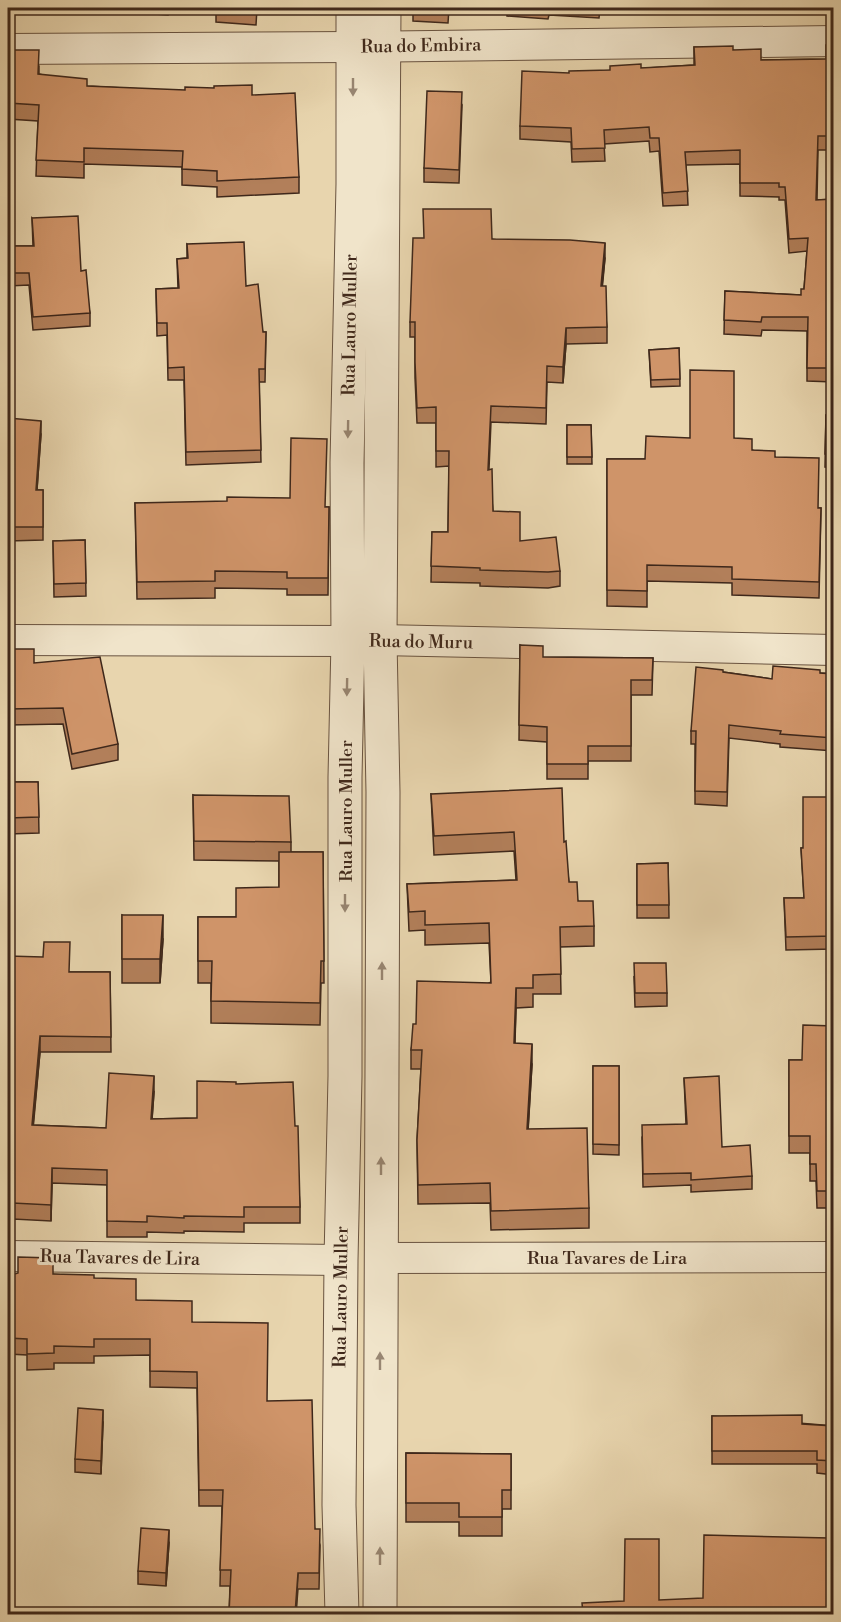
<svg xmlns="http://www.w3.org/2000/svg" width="841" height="1622" viewBox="0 0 841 1622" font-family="'Libre Bodoni',serif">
<rect width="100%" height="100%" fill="#e8d5ae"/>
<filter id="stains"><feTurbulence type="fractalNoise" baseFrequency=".00333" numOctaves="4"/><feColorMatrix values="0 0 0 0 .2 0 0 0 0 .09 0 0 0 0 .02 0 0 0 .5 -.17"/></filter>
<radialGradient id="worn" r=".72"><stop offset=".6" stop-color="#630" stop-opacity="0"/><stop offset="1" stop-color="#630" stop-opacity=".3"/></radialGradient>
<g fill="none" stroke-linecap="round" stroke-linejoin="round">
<defs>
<g id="minor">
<polyline points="8,49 353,47 834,41"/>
<polyline points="8,640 348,641 380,640 834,650"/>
<polyline points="8,1256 341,1260"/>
<polyline points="380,1258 834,1257"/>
</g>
<g id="tertiary">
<polyline points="342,1614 339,1505 341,1260 345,1076 345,777 348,641 347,463 353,184 353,8"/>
<polyline points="380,1614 383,792 380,640 384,8"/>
</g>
</defs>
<use href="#minor" stroke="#695340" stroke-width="32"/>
<use href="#tertiary" stroke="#695340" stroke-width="35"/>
<use href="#minor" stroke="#f0e4ca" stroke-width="30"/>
<use href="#tertiary" stroke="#f0e4ca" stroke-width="33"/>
</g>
<g fill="#b27f5a" stroke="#3f281b" stroke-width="1.5">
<polygon points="126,8 168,8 168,15 126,12"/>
<polygon points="216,8 257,8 256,25 216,22"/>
<polygon points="413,8 449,8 448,23 413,21"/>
<polygon points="507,8 600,8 599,18 549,15 548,19 507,16"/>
<polygon points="617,8 712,8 712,12"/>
<polygon points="834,45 834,150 818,150 817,200 834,199 834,382 807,381 807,331 762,330 761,336 724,334 725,291 801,295 804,289 807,251 789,253 785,200 779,200 779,197 740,196 740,164 686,165 688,205 663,206 659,151 650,152 649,141 604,144 605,161 572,162 571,142 520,139 520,126 569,73 694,65 694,47 733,50 761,60 826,59"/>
<polygon points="8,50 39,66 39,74 87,86 252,95 299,177 299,193 217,197 217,187 182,185 182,167 84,164 84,178 36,176 38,121 8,119"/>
<polygon points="462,106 459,183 424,182 424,168"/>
<polygon points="32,218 81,271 90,313 90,326 33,330 29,285 8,286 8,246 33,246"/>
<polygon points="492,239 605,258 602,286 607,327 607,343 566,344 563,383 547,382 546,424 491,422 489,469 493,511 520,541 560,571 560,586 548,588 480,586 480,583 431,582 432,532 448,532 449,466 436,467 436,423 417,423 415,378 415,337 410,337 410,322"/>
<polygon points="187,244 246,286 263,332 266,332 265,382 259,382 261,462 186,465 184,380 168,380 167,335 157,336 156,289 178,288 177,259 187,258"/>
<polygon points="679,348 680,386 651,387 649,350"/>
<polygon points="826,415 834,415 834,468 825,467"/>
<polygon points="8,418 41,434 37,490 43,490 43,540 8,541"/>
<polygon points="567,425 591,425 592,464 567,464"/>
<polygon points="690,438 734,438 752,450 775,457 818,508 821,508 819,598 732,595 732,583 647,581 647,607 607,606 607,459 645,459"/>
<polygon points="135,503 329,507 328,595 287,595 287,589 215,588 215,598 137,599"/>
<polygon points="85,540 86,596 54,597 53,541"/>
<polygon points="520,645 543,657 653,658 652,695 631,695 631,761 588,761 588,779 547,779 547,742 519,740"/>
<polygon points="8,649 34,663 118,744 118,760 72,769 63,724 8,725"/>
<polygon points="723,672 772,679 820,673 834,674 834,751 780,747 780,744 729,738 727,806 695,804 695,744 691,744 691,731"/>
<polygon points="8,782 38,782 39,833 8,834"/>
<polygon points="431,794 564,842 569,882 578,901 594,926 594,946 560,947 561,994 533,994 533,1007 516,1008 515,1043 532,1064 528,1129 589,1208 589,1228 491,1230 490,1203 418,1204 417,1140 421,1069 411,1069 411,1050 416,1024 491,982 489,943 425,945 425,930 409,931 407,884 516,880 514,851 434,855"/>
<polygon points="193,795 291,842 291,852 323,852 324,983 321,983 320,1025 211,1023 211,983 198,983 198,917 236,917 279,887 279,861 194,860"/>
<polygon points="834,797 834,949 786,950 784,898 804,898 801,848 803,848"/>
<polygon points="668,863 669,918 637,918 637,864"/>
<polygon points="122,915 163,939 160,983 122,983"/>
<polygon points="8,956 70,972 110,972 111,1052 40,1052 33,1125 106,1128 154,1092 152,1119 197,1118 236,1084 295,1126 300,1207 300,1223 244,1223 244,1232 184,1231 184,1233 147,1232 147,1237 107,1237 107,1185 52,1183 51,1221 13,1219 12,1230 8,1230"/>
<polygon points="634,977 667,993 667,1006 635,1007"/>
<polygon points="834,1026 834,1208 817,1208 816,1181 810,1181 810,1153 789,1153 789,1060 802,1060"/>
<polygon points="593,1066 619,1066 619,1155 593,1154"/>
<polygon points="684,1078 722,1147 752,1176 752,1189 691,1192 691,1185 643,1187 642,1137 686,1124"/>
<polygon points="53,1274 94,1278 136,1300 192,1322 267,1401 315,1529 320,1545 319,1589 298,1589 296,1614 229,1614 230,1586 220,1586 222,1506 199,1506 197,1388 150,1387 150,1355 94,1356 94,1363 54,1363 54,1369 27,1370 27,1355 8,1354 8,1276"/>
<polygon points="712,1416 834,1426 834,1475 817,1473 817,1464 712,1464"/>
<polygon points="103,1423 101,1474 75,1472 75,1459"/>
<polygon points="406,1453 511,1454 511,1509 502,1509 502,1536 459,1536 459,1522 406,1522"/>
<polygon points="169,1543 166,1586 138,1584 138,1571"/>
</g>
<g fill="#91684a" stroke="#3f281b" stroke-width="1.5">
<polygon points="605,243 605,258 601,302 601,286"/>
<polygon points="566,328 566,344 563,383 563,367"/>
<polygon points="41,421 41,434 36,503 36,490"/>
<polygon points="163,915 163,939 160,983 160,959"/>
<polygon points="516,988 516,1008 514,1063 514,1043"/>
<polygon points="40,1036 40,1052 32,1141 32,1125"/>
<polygon points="532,1044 532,1064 527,1149 527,1129"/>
<polygon points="154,1076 154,1092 151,1134 151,1119"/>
<polygon points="52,1168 52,1183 51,1221 51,1205"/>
<polygon points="13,1203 13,1219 12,1230 12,1214"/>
<polygon points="103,1410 103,1423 101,1474 101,1461"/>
<polygon points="169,1530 169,1543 166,1586 166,1573"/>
<polygon points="298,1573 296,1614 295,1614"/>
</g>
<g fill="#cf9469" stroke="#3f281b" stroke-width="1.5">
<polygon points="230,8 256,8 256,9"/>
<polygon points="413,8 449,8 448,10"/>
<polygon points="826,45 834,45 834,136 818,136 816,200 834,199 834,368 807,368 808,317 762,317 761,322 724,320 725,291 801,295 801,289 804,289 808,238 789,239 785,187 779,187 779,183 740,183 740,150 685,152 688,191 663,193 659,138 650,138 649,127 604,130 605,148 572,149 571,128 520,126 522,71 569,73 569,71 610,70 610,66 641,64 641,68 695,65 694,47 733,46 733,50 761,49 761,60 826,59"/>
<polygon points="8,50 39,50 38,74 87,79 87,86 185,90 185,87 214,88 214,86 252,85 252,95 295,93 299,177 217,181 217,171 182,169 183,151 84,148 84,162 36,160 39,105 8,103"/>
<polygon points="427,91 462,92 459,170 424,168"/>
<polygon points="423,209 491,209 492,239 570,240 605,243 601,286 606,286 607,327 566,328 563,367 547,366 546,408 491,406 488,470 492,469 493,511 520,512 520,541 556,537 560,571 548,572 480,570 480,568 431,566 432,532 448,532 449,451 436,451 436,407 417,408 415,362 415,322 410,322 413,238 424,238"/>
<polygon points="78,216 81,271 86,270 90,313 33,317 29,273 8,273 8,246 34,246 32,218"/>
<polygon points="244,242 246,286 258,284 263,332 266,332 265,369 259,369 261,450 186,452 184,367 168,368 167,323 157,323 156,289 179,288 177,259 188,258 187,244"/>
<polygon points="679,348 680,379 651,380 649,350"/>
<polygon points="690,370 734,371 734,438 752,439 752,450 775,451 775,457 819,458 818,508 821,508 819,582 732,579 732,567 647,565 647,591 607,590 607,459 645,459 646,436 690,438"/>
<polygon points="826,415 834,415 834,454 825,454"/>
<polygon points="8,418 41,421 36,490 43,490 43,527 8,527"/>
<polygon points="567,425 591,425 592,457 567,457"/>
<polygon points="291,438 327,439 325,507 329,507 328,578 287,578 287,572 215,571 215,581 137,582 135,503 227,501 227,497 290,498"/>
<polygon points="85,540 86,583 54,584 53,541"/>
<polygon points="520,645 543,646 543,657 653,658 652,680 631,680 631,746 588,746 588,764 547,764 547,727 519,725"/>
<polygon points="8,649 34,649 34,663 100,657 118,744 72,754 63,708 8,709"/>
<polygon points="773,666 820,670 820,673 834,674 834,738 780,734 781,731 729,725 727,792 695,791 696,731 691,731 696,667 723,670 723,672 772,679"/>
<polygon points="8,782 38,782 39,817 8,818"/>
<polygon points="562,788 564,842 566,841 569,882 577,882 578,901 593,901 594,926 560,927 561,974 533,975 533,988 516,988 514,1043 532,1044 527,1129 587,1128 589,1208 491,1211 490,1183 418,1185 417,1140 422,1050 411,1050 413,1024 416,1024 417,981 491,983 489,923 425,925 425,911 409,912 407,884 517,880 514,832 434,836 431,794"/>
<polygon points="193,795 289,796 291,842 194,841"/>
<polygon points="803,797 834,797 834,936 786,937 784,898 804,898 801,848 803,848"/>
<polygon points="279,852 323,852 324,961 321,961 320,1003 211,1001 212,961 198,961 198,917 236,917 236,888 279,887"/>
<polygon points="668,863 669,905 637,905 637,864"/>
<polygon points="122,915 163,915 160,959 122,959"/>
<polygon points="44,942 70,942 69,972 110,972 111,1037 40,1036 32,1125 106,1128 109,1073 154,1076 151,1119 197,1118 197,1081 236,1082 236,1084 293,1082 295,1126 298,1126 300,1207 244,1207 244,1217 184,1216 184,1218 147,1216 147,1222 107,1221 107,1170 52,1168 51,1205 13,1203 12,1214 8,1214 8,956 43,957"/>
<polygon points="634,963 666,963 667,993 635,993"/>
<polygon points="803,1025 834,1026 834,1191 817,1191 816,1164 810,1164 810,1136 789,1136 789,1060 802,1060"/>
<polygon points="593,1066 619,1066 619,1145 593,1144"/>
<polygon points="719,1076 722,1147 750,1145 752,1176 691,1180 691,1173 643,1174 642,1125 687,1124 684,1078"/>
<polygon points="18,1257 53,1258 53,1274 94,1275 94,1278 136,1279 136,1300 192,1301 192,1322 268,1323 267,1401 312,1400 315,1529 320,1529 319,1573 298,1573 295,1614 229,1614 231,1570 220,1570 223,1490 199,1490 197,1372 150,1371 150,1339 94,1339 94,1347 54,1346 54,1353 27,1354 27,1339 8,1338 8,1276 18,1273"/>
<polygon points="78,1408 103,1410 101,1461 75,1459"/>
<polygon points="802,1415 802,1424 834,1426 834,1461 817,1460 817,1451 712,1451 712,1416"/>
<polygon points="406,1453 511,1454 511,1490 502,1490 502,1517 459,1517 459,1503 406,1503"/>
<polygon points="141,1528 169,1530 166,1573 138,1571"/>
<polygon points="704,1535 829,1538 829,1603 834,1603 834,1614 583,1614 582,1603 624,1601 625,1539 659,1539 659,1600 703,1598"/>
</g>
<defs><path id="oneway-solid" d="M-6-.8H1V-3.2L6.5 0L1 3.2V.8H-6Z" transform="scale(1.5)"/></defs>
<g fill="#988672">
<use href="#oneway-solid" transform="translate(353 87) rotate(90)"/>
<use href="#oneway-solid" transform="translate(348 429) rotate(91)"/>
<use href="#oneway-solid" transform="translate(347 687) rotate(91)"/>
<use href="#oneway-solid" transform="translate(345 903) rotate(90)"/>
<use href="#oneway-solid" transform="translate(382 971) rotate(-90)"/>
<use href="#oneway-solid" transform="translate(381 1166) rotate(-90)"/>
<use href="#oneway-solid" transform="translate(380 1361) rotate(-90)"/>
<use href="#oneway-solid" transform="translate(380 1556) rotate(-90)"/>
</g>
<g text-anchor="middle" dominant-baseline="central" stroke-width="6" stroke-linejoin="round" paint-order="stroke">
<g font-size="18" fill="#3f281b" stroke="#f0e4ca">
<text transform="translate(421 46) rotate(-1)">Rua do Embira</text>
<text transform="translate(350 325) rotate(-89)">Rua Lauro Muller</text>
<text transform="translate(421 642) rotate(1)">Rua do Muru</text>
<text transform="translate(346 811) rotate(-90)">Rua Lauro Muller</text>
<text transform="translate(120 1258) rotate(1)">Rua Tavares de Lira</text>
<text x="607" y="1258">Rua Tavares de Lira</text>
<text transform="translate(341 1297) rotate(-89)">Rua Lauro Muller</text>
</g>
</g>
<rect width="841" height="1622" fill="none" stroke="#e8d5ae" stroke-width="30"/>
<rect x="9" y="9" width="823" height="1604" fill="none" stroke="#3f281b" stroke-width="3"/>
<rect x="15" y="15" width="811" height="1592" fill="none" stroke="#3f281b" stroke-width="1.5"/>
<rect width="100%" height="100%" filter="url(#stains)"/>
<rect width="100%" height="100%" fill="url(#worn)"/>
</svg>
